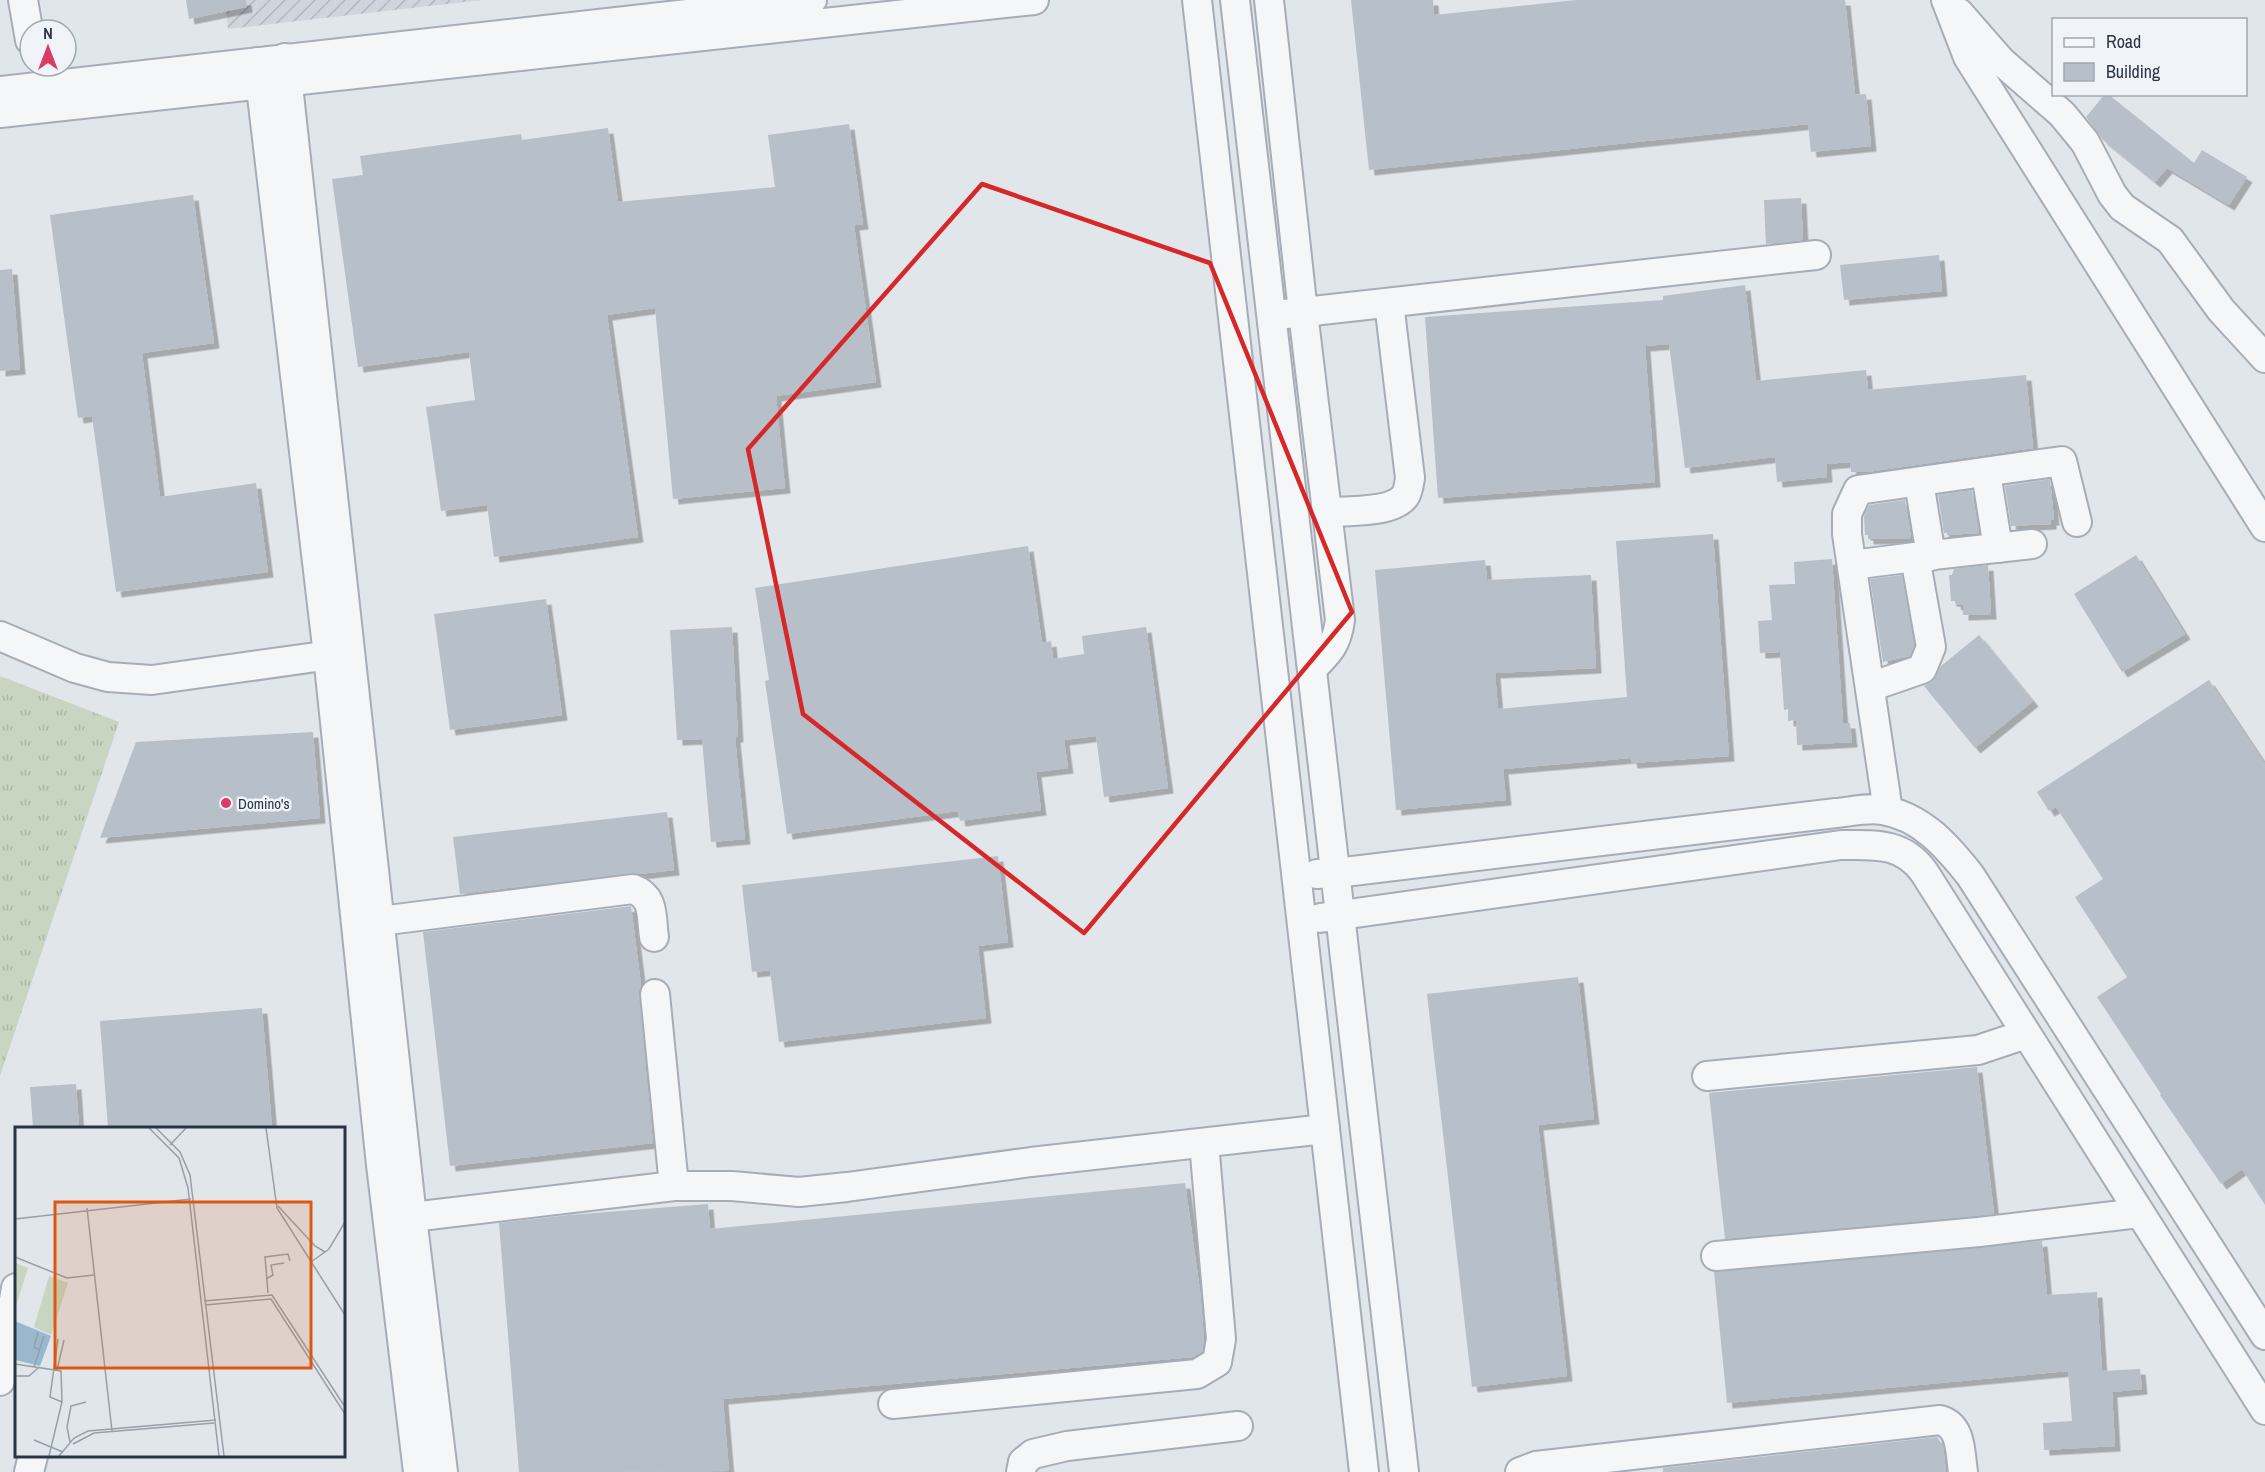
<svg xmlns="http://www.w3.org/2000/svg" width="2265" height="1472" viewBox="0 0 2265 1472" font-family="'Archivo Narrow',sans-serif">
<defs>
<pattern id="industrial-furrows" width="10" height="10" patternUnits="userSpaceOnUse" patternTransform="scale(1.5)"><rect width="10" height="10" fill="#ced5dd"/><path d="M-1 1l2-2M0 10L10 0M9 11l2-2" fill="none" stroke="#b1b7bf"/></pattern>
<pattern id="grass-tufts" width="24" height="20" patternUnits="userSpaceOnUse" patternTransform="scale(1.5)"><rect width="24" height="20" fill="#c8d5c1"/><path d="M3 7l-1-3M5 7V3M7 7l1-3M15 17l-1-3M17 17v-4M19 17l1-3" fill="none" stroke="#acb7a7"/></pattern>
<filter id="shadow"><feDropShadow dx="5.5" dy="5.5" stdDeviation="0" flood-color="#0004"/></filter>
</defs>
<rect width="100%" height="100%" fill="#e1e6eb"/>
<polygon fill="url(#industrial-furrows)" points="225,0 482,0 228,29"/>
<polygon fill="url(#grass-tufts)" points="0,676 119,722 0,1076"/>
<g fill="#b7bfc9" filter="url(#shadow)">
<polygon points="186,0 246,0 247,7 189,19"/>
<polygon points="1351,0 1433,0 1434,15 1576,0 1845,0 1855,95 1866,94 1871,146 1811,152 1808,124 1369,170"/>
<polygon points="2105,94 2108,94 2194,163 2202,150 2247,177 2229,205 2167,168 2155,182 2103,140 2086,117"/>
<polygon points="849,124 863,224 854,225 876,382 776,396 785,488 673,499 655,308 607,315 638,537 494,557 487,505 441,511 426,407 475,400 469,352 358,367 332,179 363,175 360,156 521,134 522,140 608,128 618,202 775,187 768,135"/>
<polygon points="193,195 214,343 142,353 160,497 256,483 268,572 116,592 92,416 78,418 50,215"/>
<polygon points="1801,198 1803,240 1766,244 1764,200"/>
<polygon points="1939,255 1942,291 1844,300 1840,265"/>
<polygon points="12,269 20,369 0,371 0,270"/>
<polygon points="1745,285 1756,381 1866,370 1868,390 2026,375 2033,448 1867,472 1851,472 1850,462 1826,464 1827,477 1777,482 1775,457 1685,468 1669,344 1645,346 1655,482 1438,498 1425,317 1663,300 1663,296"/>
<polygon points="2050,479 2054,520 2051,520 2051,524 2011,526 2005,486"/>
<polygon points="1972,490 1979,533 1947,535 1947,533 1944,533 1938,495"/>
<polygon points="1905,500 1911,538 1868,539 1868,535 1865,535 1864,516 1869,505"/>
<polygon points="1713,534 1729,756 1632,763 1631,758 1503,769 1506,800 1396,810 1375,570 1485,560 1487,580 1591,575 1596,668 1495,673 1498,709 1627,697 1616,541"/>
<polygon points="1028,546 1042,643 1051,641 1053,659 1084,654 1082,636 1146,627 1168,788 1104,797 1096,736 1064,740 1068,768 1036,772 1041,810 960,821 958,811 787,834 765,681 769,680 755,588"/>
<polygon points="2136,555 2185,634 2122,672 2074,594"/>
<polygon points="1832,559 1843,723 1850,723 1852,742 1797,745 1796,720 1788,721 1788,709 1784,710 1780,652 1760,653 1758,621 1772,620 1769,585 1795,584 1794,562"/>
<polygon points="1988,565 1991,614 1963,615 1963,605 1956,605 1955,601 1951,601 1949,575 1952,575 1954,569"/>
<polygon points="1902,575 1914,645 1910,656 1883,662 1870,579"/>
<polygon points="546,599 562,715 450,730 434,614"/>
<polygon points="732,627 738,737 735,737 745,839 711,842 702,739 677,740 670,630"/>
<polygon points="1979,635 2033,701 1975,748 1924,686 1933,681 1941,666"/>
<polygon points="2209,680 2265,764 2265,1205 2242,1169 2221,1184 2160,1095 2161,1094 2097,997 2127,977 2075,897 2103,879 2056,807 2049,811 2037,792"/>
<polygon points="313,732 320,818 100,838 136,742"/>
<polygon points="667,812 674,870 639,874 631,873 460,894 453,837"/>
<polygon points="998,856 1008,942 978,946 986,1018 779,1042 770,970 752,972 742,885"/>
<polygon points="631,906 641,985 639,996 653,1143 450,1166 423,932"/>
<polygon points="1578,977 1594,1119 1538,1125 1567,1376 1472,1387 1427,994"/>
<polygon points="262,1008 272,1128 108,1128 100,1021"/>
<polygon points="1977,1067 1994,1214 1725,1239 1709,1093"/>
<polygon points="76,1084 79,1128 33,1128 30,1087"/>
<polygon points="1185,1183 1200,1291 1204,1338 1202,1352 1193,1357 723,1399 729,1471 519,1472 499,1223 569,1215 708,1204 710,1229"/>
<polygon points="2042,1241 2047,1295 2097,1292 2102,1371 2140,1369 2142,1389 2112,1392 2115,1446 2044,1450 2043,1423 2072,1421 2068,1371 1727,1403 1714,1272"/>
<polygon points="1937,1437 1943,1446 1946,1472 1663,1472 1663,1468"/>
</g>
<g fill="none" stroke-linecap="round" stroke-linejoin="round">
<defs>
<g id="minor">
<polyline points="23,0 30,40"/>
<polyline points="1197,0 1364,1472"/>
<polyline points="1235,0 1404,1472"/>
<path d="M1269,0L1303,312L1340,620C1337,644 1329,652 1312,669"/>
<polyline points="1946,0 1968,57 2265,527"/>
<polyline points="1959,13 2001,61 2062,114 2085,142 2112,194 2122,207 2170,240 2221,310 2265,358"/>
<polyline points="285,58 412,1217 443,1472"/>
<polyline points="258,62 328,655 381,1165 418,1472"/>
<polyline points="0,91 812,0"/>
<polyline points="0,113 1034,0"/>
<polyline points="1286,314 1816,255"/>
<polyline points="1986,473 1998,548"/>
<polyline points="1919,482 1931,556"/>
<path d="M1327,512C1347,511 1393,513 1405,496C1408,492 1409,484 1410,478L1389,303"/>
<polyline points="1852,565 1915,557"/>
<polyline points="0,636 75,668 108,677 152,680 345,653"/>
<polyline points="1870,687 1922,669 1931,647 1915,557 2032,544"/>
<polyline points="1888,811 1847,534 1847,514 1858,490 2062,461 2077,522"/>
<path d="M1317,874L1336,873L1836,813C1850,812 1868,807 1882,810C1921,816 1947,846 1970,875L2265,1335"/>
<path d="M1320,918L1841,845C1875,845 1902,842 1924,872L2265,1410"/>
<path d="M380,921L633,889C655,897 651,917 654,937"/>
<polyline points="655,994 674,1186"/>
<polyline points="1707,1076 1978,1050 2026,1034"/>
<polyline points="412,1217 674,1186 732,1186 799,1192 847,1187 1031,1162 1325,1129"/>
<polyline points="1716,1256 1979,1232 2139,1213"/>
<polyline points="0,1381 16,1288"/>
<polyline points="893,1404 1197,1374 1217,1362 1221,1339 1204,1143"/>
<polyline points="29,1472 33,1456"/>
<polyline points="1021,1472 1023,1462 1033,1454 1067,1446 1238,1426"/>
<path d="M1520,1472L1536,1466L1940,1420C1962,1426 1960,1453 1963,1472"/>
</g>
</defs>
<use href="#minor" stroke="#a6adb6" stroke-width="32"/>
<use href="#minor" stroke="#f4f6f8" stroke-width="28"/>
</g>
<path fill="none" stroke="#d62828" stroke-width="4.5" stroke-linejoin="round" d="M982,184L1210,263L1352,612L1084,933L803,714L748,449Z"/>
<circle fill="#d93c66" stroke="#f0f4f8" stroke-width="2" cx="226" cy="803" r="6"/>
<g text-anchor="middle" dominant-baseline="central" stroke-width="5" stroke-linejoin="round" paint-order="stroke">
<g font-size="15" fill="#283544" stroke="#f0f4f8" text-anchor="start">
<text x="238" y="803">Domino's</text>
</g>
</g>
<g transform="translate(15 1127)">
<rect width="330" height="330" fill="#e1e6eb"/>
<path d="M0,136L13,141L0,182ZM34,149L53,156L36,208L19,200Z" fill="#c8d5c1"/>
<path d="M0,194L36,209L25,239L0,233Z" fill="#99b8cd"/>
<path fill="none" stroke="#979fa8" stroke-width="1.5" d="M134,1L164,31L173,61L204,329M141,1L165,25L175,48L209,329M251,1L262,81L330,188M155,18L171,1M263,79L300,119L310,125M72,81L97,304M0,92L176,72M0,130L52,151L79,148M296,135L314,122L330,95M251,152L258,148L256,138L269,136M253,166L250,130L273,127L275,134M189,174L257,168L330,280M190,178L256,172L330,287M23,205L19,220L24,223M43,212L35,270L47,275M0,237L46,244L47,275L34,329M19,240L29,209M42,243L49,213M1,249H14L23,241M19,313L48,325M55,315L52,300L56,279L71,275M58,317L79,306L199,296M44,329L59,311L73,304L201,293"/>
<path fill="#de570f" fill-opacity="0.15" stroke="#de570f" stroke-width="3" d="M40,75H296V241H40Z"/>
<rect width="330" height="330" fill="none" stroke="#283544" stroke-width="3"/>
</g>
<rect x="2052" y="18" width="195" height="78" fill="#f0f4f8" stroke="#a0a8b0" stroke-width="1.5"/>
<rect x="2064" y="38" width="30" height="9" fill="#f4f6f8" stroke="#a0a8b0" stroke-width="1.5"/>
<text x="2106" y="48" font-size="18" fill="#283544">Road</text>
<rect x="2064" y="63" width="30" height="18" fill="#b7bfc9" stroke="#a0a8b0" stroke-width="1.5"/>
<text x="2106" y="78" font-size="18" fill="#283544">Building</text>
<g transform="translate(48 48)"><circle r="28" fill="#f0f4f8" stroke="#a0a8b0" stroke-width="1.5"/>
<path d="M0-4.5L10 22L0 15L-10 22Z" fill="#d93c66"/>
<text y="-9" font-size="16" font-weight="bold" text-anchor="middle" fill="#283544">N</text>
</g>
</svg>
